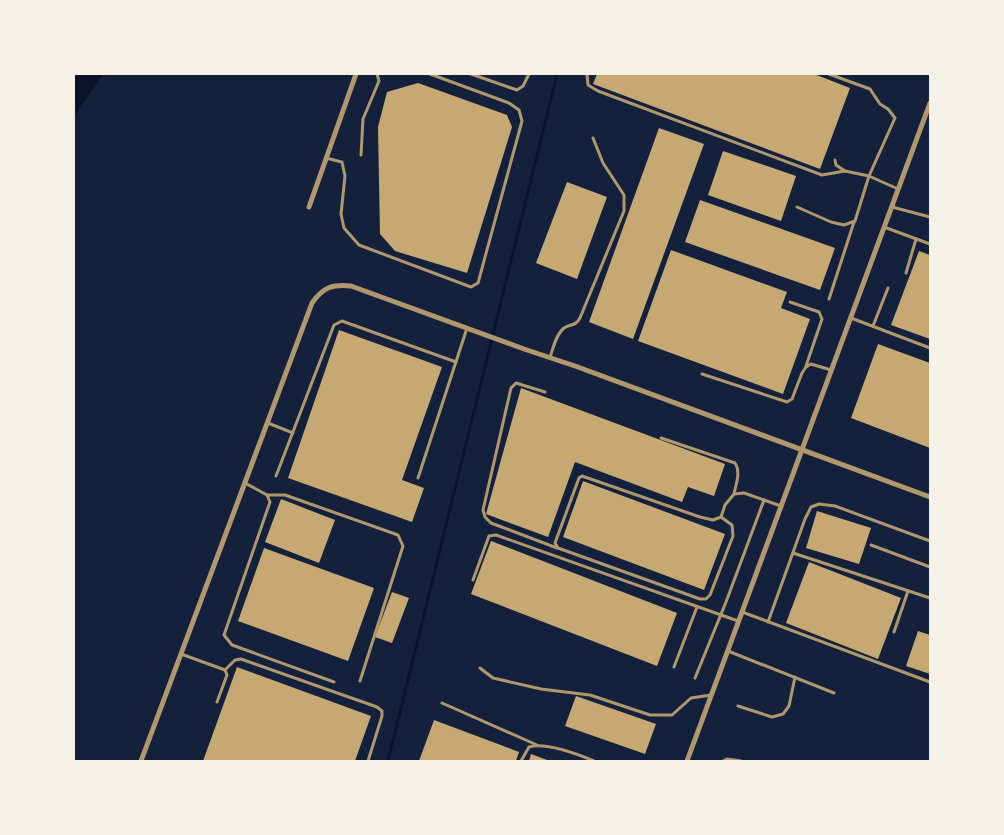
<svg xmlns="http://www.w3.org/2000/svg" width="1004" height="835" viewBox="0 0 1004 835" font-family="'Roboto Serif',serif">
<rect width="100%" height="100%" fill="#14213d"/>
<polygon fill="#0b132b" points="74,74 103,74 74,117"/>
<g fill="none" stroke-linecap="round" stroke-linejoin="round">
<polyline stroke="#0b132b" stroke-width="3" points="388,761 557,74"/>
</g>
<g fill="#c6a872">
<polygon points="597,74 814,74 850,88 820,169 593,84"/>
<polygon points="418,83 507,115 512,127 467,273 395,251 380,234 378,127 387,92"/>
<polygon points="659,128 704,144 633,339 589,322"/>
<polygon points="723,151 796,176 781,221 708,195"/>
<polygon points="567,182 607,197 577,279 536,263"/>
<polygon points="700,200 835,248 820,290 685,242"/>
<polygon points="671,250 787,292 781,308 810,319 783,394 638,341"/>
<polygon points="919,251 930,255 930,339 891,325"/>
<polygon points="339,330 442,367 402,480 424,488 412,522 288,478"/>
<polygon points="878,344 930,363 930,448 851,418"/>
<polygon points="521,388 725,464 714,496 688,487 682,502 575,462 548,537 486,514"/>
<polygon points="583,481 725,534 704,590 563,537"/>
<polygon points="281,499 335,520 319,563 265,542"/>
<polygon points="817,511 871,528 859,564 806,548"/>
<polygon points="491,541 677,613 657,666 471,594"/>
<polygon points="264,548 374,588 348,661 238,621"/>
<polygon points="809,562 901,598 878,659 786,623"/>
<polygon points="392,592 409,598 392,643 375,637"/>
<polygon points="918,631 930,635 930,674 906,666"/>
<polygon points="237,667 371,716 355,761 203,761"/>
<polygon points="576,696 656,724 645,754 565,726"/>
<polygon points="434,720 519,752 516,761 419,761"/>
<polygon points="531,754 550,761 529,761"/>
</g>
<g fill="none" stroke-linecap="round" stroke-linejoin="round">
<g stroke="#b1986c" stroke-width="3">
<polyline points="471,74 517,90 523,86 529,74"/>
<polyline points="587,74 588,85 598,91 822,175 845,171"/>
<polyline points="361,155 363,119 379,81 377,74"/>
<polyline points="326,158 342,162 345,176 341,214 344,228 359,245 471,287 478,283 522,121 519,110 509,103 430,74"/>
<polyline points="835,160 836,165 845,171 869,176 898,189"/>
<polyline points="797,207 831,222 844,225 855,221 869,176 895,118 888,109 880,104 870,89 829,74"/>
<polyline points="892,207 930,217"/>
<polyline points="884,227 930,244"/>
<polyline points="906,273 916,239"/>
<polyline points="829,299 854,222"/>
<polyline points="790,302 819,312 822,319 806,366"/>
<polyline points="851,318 930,348"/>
<polyline points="873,326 888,288"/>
<path d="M550,357C553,349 556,334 564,328C570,324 576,326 580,318L624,211V195L603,163L593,138"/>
<polyline points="702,374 787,402 792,399 802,373 806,367 811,364 831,370"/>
<polyline points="545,392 516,383 511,388 483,510 485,517 491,523 557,548"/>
<polyline points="268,423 293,433"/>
<path d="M661,438L735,463C741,472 736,484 734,494"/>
<polyline points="276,476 334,325 342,321 456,362"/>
<polyline points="418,478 467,328"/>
<polyline points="245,483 267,495 270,502 224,635 232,645 334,682"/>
<polyline points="267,495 285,495 398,535 403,546 360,681"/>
<polyline points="721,517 732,525 733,536 710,595 706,599 700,599 558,548 555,543 579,478 582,476 700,517 713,520 721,517 725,505 734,494 744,493 781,506"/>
<polyline points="871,545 930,567"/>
<polyline points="793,553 930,598"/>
<polyline points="473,580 489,536 496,535 738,621"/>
<polyline points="742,612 930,682"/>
<polyline points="768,622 805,519 811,507 819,504 835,506 930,541"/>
<polyline points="894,632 908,591"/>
<polyline points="728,651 834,693"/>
<polyline points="181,654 225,670 227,675 217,702"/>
<polyline points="674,667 697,607"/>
<polyline points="480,668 493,678 541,689 590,695 650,715 672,715 691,698 711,695"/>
<polyline points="225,670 235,660 241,659 377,707 382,711 382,716 368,761"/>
<polyline points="695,678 726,602 764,500"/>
<polyline points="442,703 537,745"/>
<polyline points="738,706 772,717 783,714 789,706 795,677"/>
<path d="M521,761L529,747C546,742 577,754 594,761"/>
<polyline points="723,761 727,759 741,761"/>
</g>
<g stroke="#b1986c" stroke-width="5">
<polyline points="309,207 356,74"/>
<path d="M141,761L312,303C323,287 333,284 351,286L524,349L575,366L930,497"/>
<polyline points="687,761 930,103"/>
</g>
</g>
<rect width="1004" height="835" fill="none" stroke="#f6f1e7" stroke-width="150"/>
</svg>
